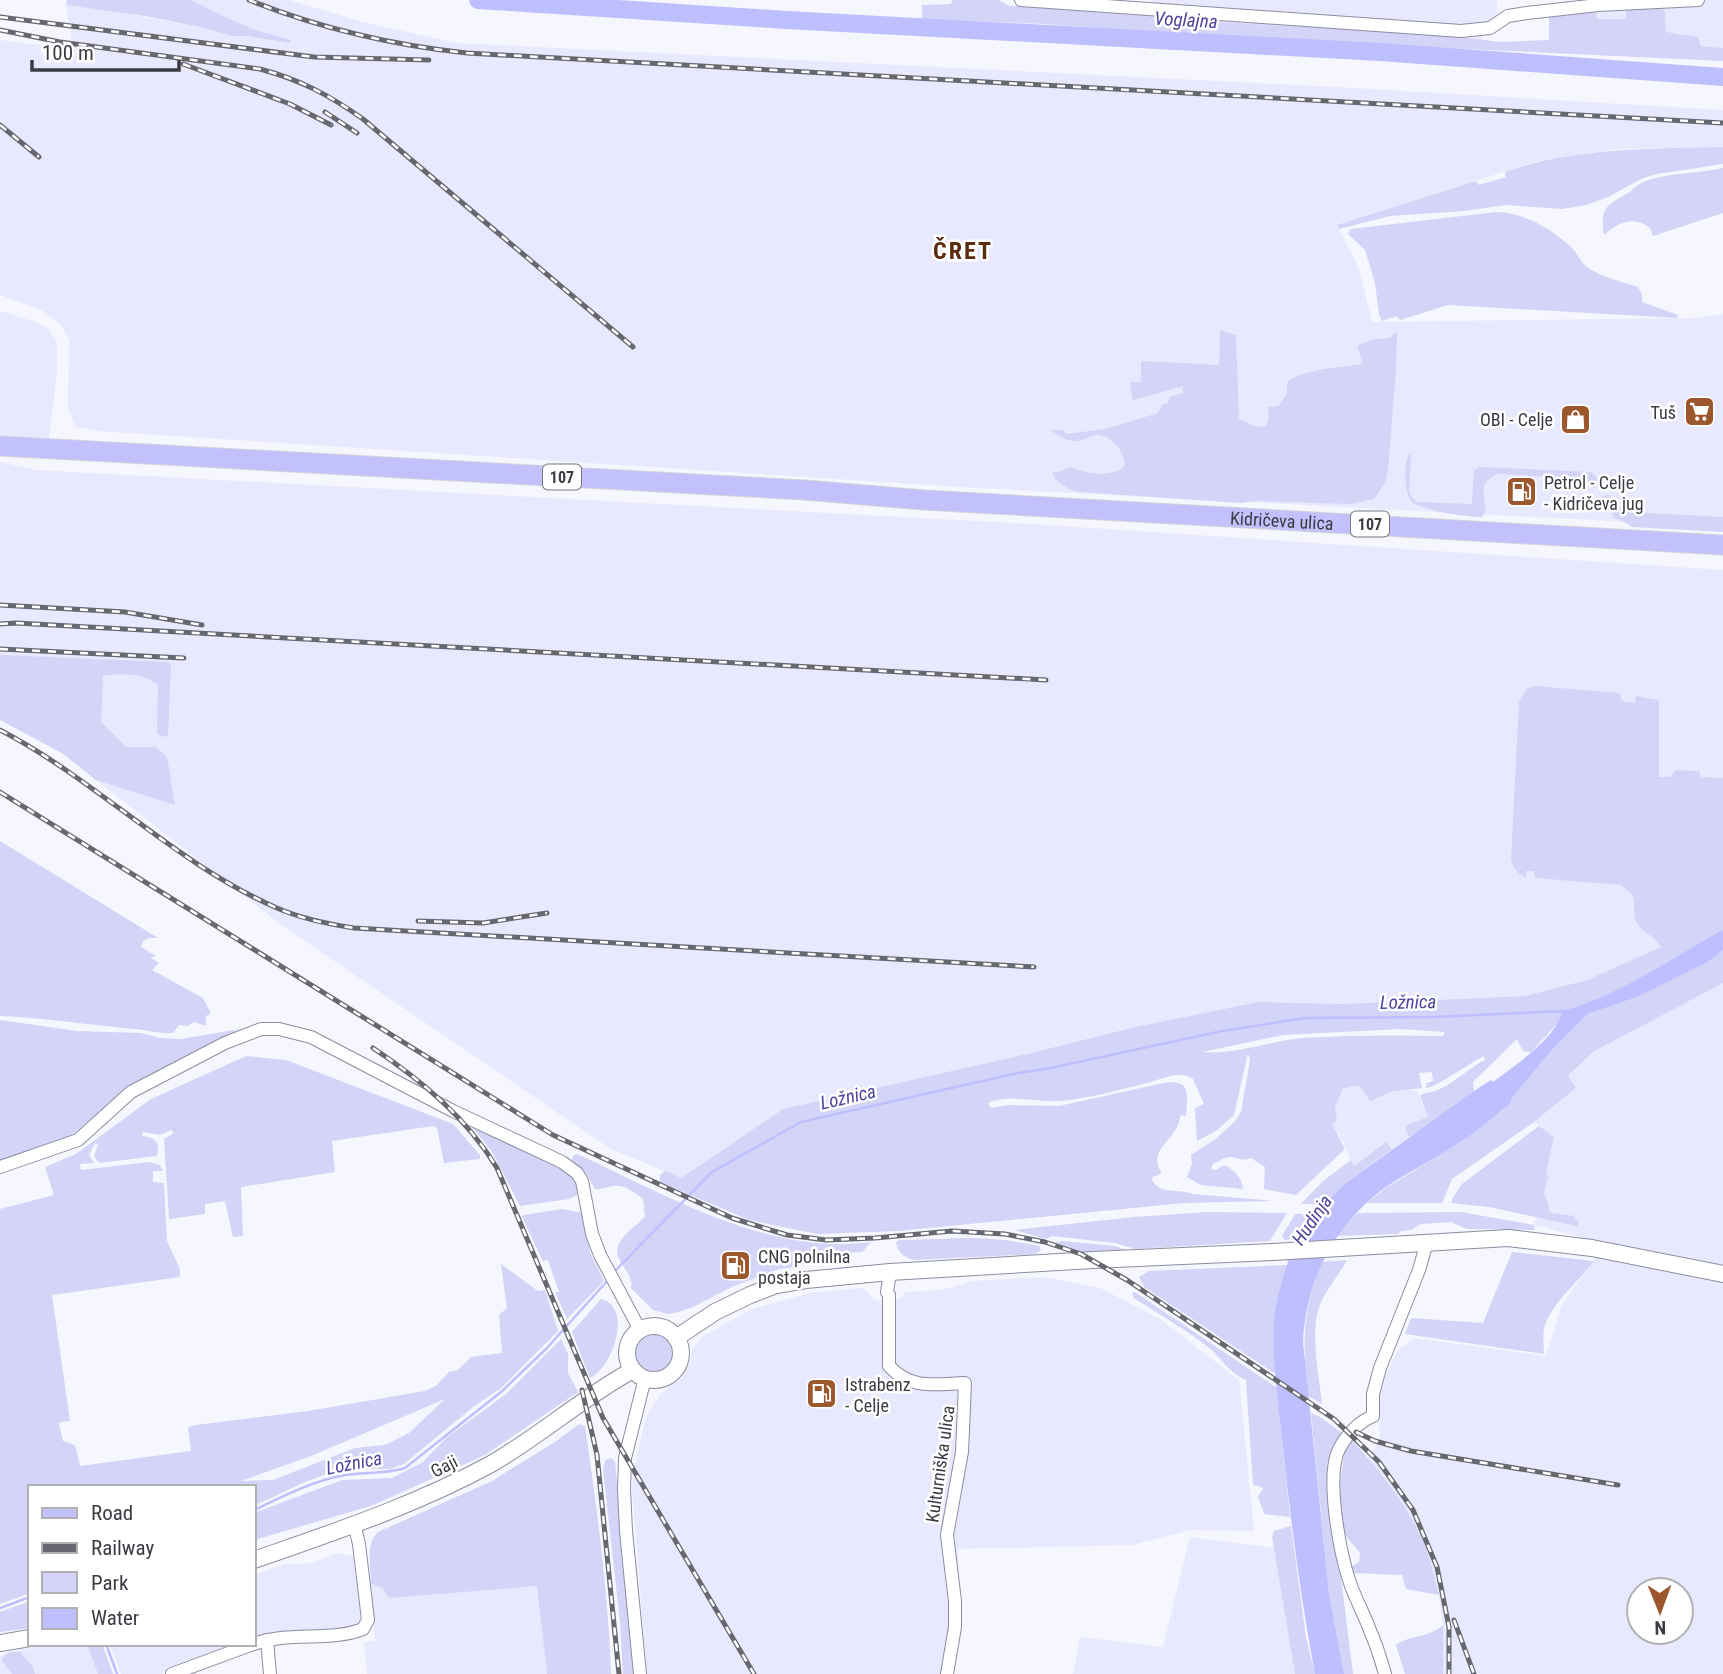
<svg xmlns="http://www.w3.org/2000/svg" width="1723" height="1674" viewBox="0 0 1723 1674" font-family="'Roboto Condensed',sans-serif">
<rect width="100%" height="100%" fill="#f5f6fe"/>
<g fill="#e8e9ff" fill-rule="evenodd">
<polygon points="188,0 289,0 362,22 457,43 1337,87 1723,110 1723,147 1615,149 1535,162 1337,225 1358,266 1372,322 1695,318 1723,314 1723,527 960,487 97,431 76,427 68,409 69,340 62,326 43,311 0,295 0,40 73,49 66,5 108,10 182,24"/>
<polygon points="1152,0 1497,0 1497,18 1489,23 1481,24 1482,40 1435,34 1201,21 1192,14 1151,12"/>
<polygon points="1578,0 1723,0 1723,48 1701,46 1684,34 1666,33 1665,11 1627,19 1597,19 1579,11"/>
<polygon points="0,311 36,322 49,329 57,343 57,373 49,439 0,436"/>
<polygon points="0,462 35,470 1031,524 1723,570 1723,908 1661,947 1587,980 1525,996 1341,1004 1258,1002 1135,1027 1027,1054 783,1109 681,1178 611,1149 280,924 62,753 0,720"/>
<path d="M1723,983V1674H1443V1625L1439,1595L1426,1549L1416,1527L1368,1458L1380,1438L1378,1406L1383,1380L1398,1350L1415,1338L1546,1356L1562,1304L1594,1261L1597,1241L1534,1225L1553,1137L1534,1122L1575,1089L1568,1077L1593,1052ZM1639,1590H1681V1632H1639Z"/>
<polygon points="1352,1086 1361,1087 1365,1091 1380,1095 1390,1092 1417,1090 1428,1117 1405,1129 1409,1137 1392,1149 1386,1142 1353,1166 1344,1143 1332,1124 1337,1121 1335,1106 1341,1092 1347,1087"/>
<polygon points="1045,1277 1100,1288 1160,1319 1239,1380 1254,1531 1191,1530 1132,1545 958,1549 961,1624 952,1674 647,1674 632,1489 635,1463 646,1417 661,1393 682,1378 689,1365 692,1350 702,1337 751,1309 814,1292 863,1288 875,1300 900,1299 905,1292 942,1290 973,1281"/>
<polygon points="1190,1537 1275,1548 1295,1674 1073,1674 1080,1637 1163,1647"/>
<polygon points="337,1553 353,1556 361,1618 358,1624 354,1628 274,1633 254,1640 254,1575 281,1565 312,1563"/>
<polygon points="371,1585 382,1588 387,1593 538,1586 547,1674 367,1674 364,1642 375,1641"/>
<polygon points="54,1644 87,1644 98,1674 0,1674 0,1656 10,1652"/>
<polygon points="110,1644 241,1644 161,1674 121,1674"/>
</g>
<g fill="#d3d4f7" fill-rule="evenodd">
<polygon points="67,0 191,0 227,18 258,31 291,40 290,43 248,36 233,36 200,27 145,16 66,5"/>
<polygon points="952,0 998,0 1010,6 1192,14 1201,21 1435,34 1501,42 1549,40 1549,14 1596,9 1597,19 1626,19 1626,8 1659,5 1665,11 1666,32 1698,37 1701,46 1723,48 1723,61 1232,38 1044,24 922,19 922,5 951,4"/>
<path d="M1723,147V164L1657,174L1643,178L1608,197L1586,205L1562,209L1506,205L1464,211L1390,216L1339,229L1337,225L1476,181L1479,185L1506,177L1505,172C1576,147 1649,149 1723,147Z"/>
<path d="M1723,168V213L1653,236L1650,228C1634,215 1617,223 1604,235C1600,207 1606,206 1628,193C1634,189 1639,183 1646,181C1670,172 1698,174 1723,168Z"/>
<path d="M1496,212C1524,213 1549,227 1570,246C1577,252 1580,262 1587,267C1601,277 1622,282 1638,287L1642,295V302L1678,315L1677,318L1448,305L1400,320L1397,316L1382,321L1379,315L1375,283L1365,250L1348,234L1351,229Z"/>
<path d="M1220,330L1236,335L1239,419L1256,427L1266,426L1269,418L1268,407L1278,406L1287,394V383C1300,369 1343,367 1363,364L1357,346L1374,339L1390,338L1397,331L1396,370L1388,470L1385,483L1374,499L1350,504L1257,501L1240,503L1081,492L1071,490L1063,485L1055,479L1052,472H1058L1071,467C1087,474 1109,478 1124,467C1127,454 1113,436 1098,435C1092,434 1088,439 1082,440C1070,443 1060,438 1051,430H1062L1067,434L1105,429L1158,413L1162,405L1168,403L1170,397L1183,393V386L1133,400L1130,382H1141V361L1219,365Z"/>
<path d="M1411,454L1409,493L1416,502L1472,504L1474,470L1480,467L1592,472L1600,483L1598,487L1594,488L1586,481L1575,478L1497,474C1478,483 1484,494 1486,511L1482,517C1466,517 1421,511 1410,500C1404,486 1404,471 1408,456Z"/>
<polygon points="1608,494 1620,508 1628,512 1723,517 1723,532 1632,527 1621,520 1615,519 1601,497"/>
<path d="M0,655L168,662L171,665L168,735L164,737L157,734L158,685C146,673 118,673 103,676L101,722L126,747H155L162,752L167,758L169,768L175,805L96,780L62,753L0,720Z"/>
<path d="M1535,686L1620,693L1622,701L1635,703L1636,696L1659,700V777H1670L1676,770L1699,771L1701,777L1723,778V930C1670,958 1621,995 1562,1011L1561,1020L1531,1052L1523,1051L1517,1039L1473,1082L1474,1091L1436,1120L1409,1137L1405,1129L1407,1125L1428,1117L1420,1095C1427,1092 1435,1092 1442,1088C1458,1080 1470,1067 1485,1060L1484,1056C1466,1065 1450,1078 1431,1087L1425,1088L1427,1083L1433,1081L1432,1072L1419,1073L1422,1088L1390,1092L1370,1101L1361,1087L1352,1086L1343,1089L1335,1106L1337,1121L1332,1124L1345,1149L1296,1195L1264,1189L1265,1167L1251,1158C1241,1162 1238,1157 1229,1157C1223,1158 1217,1162 1213,1164L1211,1169L1216,1170L1224,1165C1234,1169 1242,1178 1243,1189L1201,1185L1187,1177L1192,1164L1191,1155L1217,1138L1236,1120L1241,1112L1250,1060L1248,1053L1234,1115L1216,1131L1197,1141L1195,1108L1204,1104L1193,1079C1179,1069 1163,1079 1147,1083C1118,1090 1088,1099 1058,1101C1035,1103 1010,1093 988,1103L991,1108L1008,1105L1059,1106L1163,1083C1192,1079 1187,1094 1186,1116L1181,1115C1179,1121 1178,1127 1174,1132C1165,1145 1149,1156 1162,1173L1151,1178C1159,1196 1178,1188 1193,1194L1274,1201L1184,1203L898,1231L817,1234L749,1220L660,1182V1175L665,1171L681,1178L783,1109L1027,1054L1135,1027L1258,1002L1341,1004L1525,996L1587,980L1661,947C1653,933 1643,935 1637,923C1632,914 1636,904 1632,894L1621,885L1535,878L1534,871H1526V878C1518,874 1513,869 1511,859L1519,702L1527,688ZM1400,1029L1445,1032L1443,1036C1397,1035 1349,1035 1303,1038C1268,1041 1237,1055 1202,1052L1283,1035Z"/>
<path d="M0,841L158,938H149L143,941L141,947L156,956L151,958L159,963L152,970L203,998L211,1013L206,1016V1026L194,1022L188,1026L179,1025L173,1033C160,1034 148,1030 135,1029C90,1025 45,1018 0,1016Z"/>
<polygon points="1723,950 1723,983 1593,1052 1568,1076 1576,1088 1534,1122 1452,1179 1442,1203 1367,1203 1387,1187 1458,1144 1511,1103 1510,1100 1551,1051 1588,1014 1640,996 1708,962"/>
<polygon points="0,1020 77,1031 141,1033 160,1038 181,1039 240,1029 128,1088 72,1135 0,1160"/>
<path d="M246,1056L286,1060L453,1124L480,1155V1159L444,1163L437,1128L433,1126L332,1141L335,1172L241,1187L243,1236L233,1237L225,1201L205,1204V1214L169,1219L164,1139L174,1133L171,1130L160,1135L143,1132L142,1136C155,1137 161,1143 157,1156L99,1163L94,1156L98,1145L95,1143L89,1155L94,1163L80,1164L81,1170L149,1162L160,1165L163,1171H153V1182L164,1183L167,1241L180,1269V1277L52,1295L70,1421L61,1422L59,1424L63,1441L75,1445L80,1466L191,1451L188,1427L196,1425L308,1411L425,1391L437,1385L449,1372L458,1370L471,1357L502,1353L499,1315L507,1308L501,1264L538,1291L545,1290L558,1331L500,1389L473,1407L404,1464L390,1469H340L305,1482L254,1506V1487H30V1593L0,1604V1209L54,1195L45,1167L76,1154L151,1099ZM445,1399L409,1433L385,1445L355,1448L273,1480L241,1481L311,1456Z"/>
<path d="M1539,1126L1554,1137L1546,1173L1548,1176L1544,1194C1549,1201 1547,1207 1551,1213L1574,1216L1579,1223L1577,1226L1489,1207L1451,1203L1454,1196L1462,1184Z"/>
<path d="M474,1129C493,1132 561,1166 573,1179C578,1185 578,1188 577,1195L569,1199L520,1206L492,1152Z"/>
<polygon points="1386,1142 1392,1149 1343,1185 1325,1204 1301,1204 1323,1181 1351,1160 1354,1166"/>
<path d="M577,1154C667,1195 768,1256 871,1242L862,1252L835,1254L795,1267L779,1269L732,1287L693,1307L679,1312L668,1314L653,1310L631,1288C635,1273 613,1262 618,1247C621,1235 637,1225 645,1217L643,1199C636,1194 628,1186 618,1186C610,1185 603,1190 595,1189L586,1173L572,1160L573,1156Z"/>
<polygon points="563,1209 582,1213 590,1252 604,1281 567,1319 555,1292 559,1292 548,1260 543,1261 522,1217 523,1215"/>
<polygon points="1207,1212 1287,1213 1270,1241 1135,1249 1115,1243 1052,1236 1046,1239 1014,1230 1134,1217"/>
<polygon points="1461,1212 1534,1225 1535,1230 1467,1229 1451,1222 1421,1224 1411,1230 1401,1231 1398,1234 1337,1236 1342,1227 1358,1213"/>
<polygon points="1295,1214 1318,1214 1301,1238 1285,1240 1282,1236"/>
<path d="M967,1238C992,1238 1015,1241 1039,1246L1041,1250L1035,1254L915,1260C905,1258 897,1253 896,1242L900,1240Z"/>
<polygon points="1062,1241 1115,1246 1131,1252 1086,1254 1055,1242"/>
<path d="M1512,1252L1594,1261C1580,1280 1553,1302 1545,1325C1542,1333 1544,1345 1544,1354L1405,1334L1411,1318L1483,1323Z"/>
<path d="M1347,1260C1339,1275 1325,1291 1319,1307C1310,1333 1319,1376 1322,1404L1308,1396C1303,1339 1301,1316 1322,1262Z"/>
<polygon points="1287,1265 1274,1324 1277,1375 1144,1287 1139,1277 1149,1271"/>
<path d="M1135,1292L1277,1388L1290,1517L1264,1514L1258,1496L1263,1489L1261,1487L1253,1485L1246,1380C1231,1374 1224,1362 1213,1351C1189,1331 1160,1315 1134,1298L1132,1293Z"/>
<path d="M601,1299C633,1307 613,1367 590,1378L572,1332Z"/>
<circle cx="654" cy="1353" r="21"/>
<polygon points="561,1339 568,1354 568,1373 578,1392 485,1455 371,1506 254,1540 254,1513 342,1480 392,1478 423,1462 446,1438 506,1394"/>
<polygon points="1311,1413 1320,1417 1346,1436 1331,1453 1327,1464 1353,1674 1344,1674 1329,1593"/>
<path d="M579,1424L585,1426C597,1508 608,1591 611,1674H547L537,1586L389,1598L382,1588L371,1584C371,1568 365,1544 378,1532L492,1481L555,1442Z"/>
<path d="M1350,1441H1353C1381,1473 1411,1509 1426,1548C1431,1563 1435,1580 1439,1595L1406,1589L1402,1575L1353,1573L1351,1567L1359,1562L1360,1553C1355,1546 1346,1538 1343,1530C1336,1515 1340,1454 1350,1441Z"/>
<polygon points="611,1458 615,1461 634,1674 623,1674 620,1622 603,1469 605,1460"/>
<polygon points="1291,1526 1306,1638 1315,1674 1295,1674 1272,1537 1274,1531"/>
<polygon points="30,1601 30,1628 0,1632 0,1612"/>
<path d="M1443,1625V1674H1405L1396,1645C1412,1634 1427,1639 1443,1625Z"/>
<polygon points="87,1644 102,1644 113,1674 98,1674"/>
<polygon points="10,1652 20,1652 33,1667 35,1674 12,1674 2,1661 4,1656"/>
</g>
<path fill="#bebffe" d="M1723,930V950L1708,962L1640,996L1588,1014L1551,1051L1511,1099V1103C1493,1117 1475,1133 1456,1145C1433,1160 1408,1172 1386,1187C1335,1224 1306,1279 1303,1342L1329,1593L1344,1674H1315C1301,1599 1291,1524 1283,1447C1279,1407 1272,1365 1274,1325C1274,1307 1281,1285 1286,1268C1295,1237 1321,1208 1343,1185L1474,1091L1491,1080L1493,1082C1513,1067 1559,1036 1562,1011C1621,995 1670,958 1723,930Z"/>
<g fill="none" stroke-linecap="round" stroke-linejoin="round">
<g stroke="#bebffe" stroke-width="2.5">
<polyline points="615,1271 712,1172 801,1122 1018,1073 1046,1069 1222,1031 1305,1018 1432,1017 1565,1011"/>
<path d="M254,1510C282,1497 310,1482 340,1476C361,1471 383,1475 405,1468L501,1392L546,1349L609,1279"/>
<polyline points="0,1608 30,1597"/>
<polyline points="106,1644 117,1674"/>
</g>
<polyline stroke="#bebffe" stroke-width="18" points="478,0 787,20 1380,52 1723,77"/>
<defs>
<g id="minor">
<polyline points="1021,0 1461,31 1490,28 1508,16 1527,13 1598,5 1698,0"/>
<polyline points="0,1167 78,1140 131,1092 225,1043 261,1029 279,1029 311,1037 453,1111 562,1162 577,1173 582,1181 592,1234 600,1255 640,1330"/>
<path d="M890,1272L887,1292L889,1295V1366C911,1390 935,1384 965,1383L962,1452L947,1535L955,1601V1627L947,1674"/>
<polyline points="267,1640 270,1674"/>
<path d="M254,1644C289,1631 331,1642 363,1629L368,1620L359,1544L354,1523"/>
<polyline points="172,1674 253,1644"/>
<polyline points="640,1674 626,1531 624,1489 625,1458 645,1378"/>
<path d="M1385,1674C1381,1660 1377,1646 1371,1633C1365,1616 1356,1600 1350,1583C1340,1554 1327,1483 1337,1454C1343,1438 1358,1422 1373,1416V1394L1380,1368L1419,1270L1427,1242"/>
</g>
<g id="tertiary">
<circle cx="654" cy="1353" r="27"/>
<polyline points="676,1338 715,1312 750,1295 776,1285 806,1280 890,1272 1093,1260 1273,1252 1508,1238 1592,1248 1723,1274"/>
<path d="M254,1560C334,1532 416,1505 491,1464C540,1436 583,1397 633,1370"/>
<polyline points="0,1643 30,1638"/>
</g>
<g id="primary">
<path id="s1" d="M0,446L805,490L924,500L1723,545"/>
</g>
</defs>
<use href="#minor" stroke="#8c8da0" stroke-width="14"/>
<use href="#tertiary" stroke="#8c8da0" stroke-width="18"/>
<use href="#primary" stroke="#d4d4d6" stroke-width="21"/>
<use href="#minor" stroke="#fff" stroke-width="12"/>
<use href="#tertiary" stroke="#fff" stroke-width="16"/>
<use href="#primary" stroke="#c2c0fd" stroke-width="19"/>
<defs>
<g id="rail">
<path d="M249,0C319,28 391,45 467,53L1723,123"/>
<polyline points="0,17 314,57 429,60"/>
<path d="M0,30L60,42L260,69C301,80 329,95 363,119L633,347"/>
<polyline points="183,64 290,104 331,125"/>
<polyline points="325,112 357,133"/>
<polyline points="0,125 39,157"/>
<polyline points="0,605 125,612 202,625"/>
<polyline points="0,624 16,623 1046,680"/>
<polyline points="0,649 184,658"/>
<path d="M0,730C98,781 176,864 277,908C302,919 328,924 354,928L1034,967"/>
<polyline points="0,792 553,1135 732,1218 787,1235 826,1240 875,1238 952,1231 1005,1234 1045,1242 1081,1254 1127,1280 1334,1419 1379,1462 1413,1510 1437,1567 1449,1627 1449,1674"/>
<polyline points="418,921 483,923 547,913"/>
<path d="M373,1048C421,1080 467,1118 497,1168L603,1418L754,1674"/>
<polyline points="582,1390 597,1455 619,1674"/>
<polyline points="1356,1432 1375,1441 1411,1451 1618,1485"/>
<polyline points="1454,1620 1474,1674"/>
</g>
</defs>
<use href="#rail" stroke="#67676f" stroke-width="5"/>
<use href="#rail" stroke="#fff" stroke-width="2.5" stroke-dasharray="8" stroke-linecap="butt"/>
</g>
<defs>
<symbol id="supermarket-square" viewBox="-11 -11 22 22"><rect x="-9" y="-9" width="18" height="18" rx="4" fill="#9d572d" stroke="#fff"/><path d="M-6-5.5h2.5l.6 2H6L4.5 2H-2.5L-4.4-4H-6ZM-1.5 3.2a1.3 1.3 0 1 0 .1 0ZM3 3.2a1.3 1.3 0 1 0 .1 0Z" fill="#fff"/></symbol>
<symbol id="shop-square" viewBox="-11 -11 22 22"><rect x="-9" y="-9" width="18" height="18" rx="4" fill="#9d572d" stroke="#fff"/><path d="M-5-2.5h2.3a2.7 3.5 0 0 1 5.4 0H5L5.5 6h-11ZM-1.5-2.5h3a1.5 2.3 0 0 0-3 0Z" fill="#fff"/></symbol>
<symbol id="fuel-square" viewBox="-11 -11 22 22"><rect x="-9" y="-9" width="18" height="18" rx="4" fill="#9d572d" stroke="#fff"/><path d="M-5.5-6h7V0h2V4h1.3V-2.5L3-4.5l.8-.8L6-3V5H2.5V1h-1V6h-7ZM-4.2-4.7v3.2H.2V-4.7Z" fill="#fff"/></symbol>
</defs>
<g fill-rule="evenodd">
<use href="#supermarket-square" x="1682" y="394" width="35" height="35"/>
<use href="#shop-square" x="1558" y="402" width="35" height="35"/>
<use href="#fuel-square" x="1504" y="474" width="35" height="35"/>
<use href="#fuel-square" x="718" y="1248" width="35" height="35"/>
<use href="#fuel-square" x="804" y="1376" width="35" height="35"/>
</g>
<g text-anchor="middle" dominant-baseline="central" stroke-width="5" stroke-linejoin="round" paint-order="stroke">
<g fill="#fff" stroke="#76767b" stroke-width="2">
<rect x="543" y="464.5" width="38" height="25" rx="5"/>
<rect x="1351" y="511.5" width="38" height="25" rx="5"/>
</g>
<g font-size="16" font-weight="bold" fill="#3b3b43">
<text x="562" y="477">107</text>
<text x="1370" y="524">107</text>
</g>
<g font-size="18" fill="#3b3b43" stroke="#fff" text-anchor="start">
<text x="1676" y="412" text-anchor="end">Tuš</text>
<text x="1553" y="419" text-anchor="end">OBI - Celje</text>
<text x="1544" y="482">Petrol - Celje<tspan x="1544" dy="21">- Kidričeva jug</tspan></text>
<text x="758" y="1256">CNG polnilna<tspan x="758" dy="21">postaja</tspan></text>
<text x="845" y="1384">Istrabenz<tspan x="845" dy="21">- Celje</tspan></text>
</g>
<g font-size="18" fill="#3b3b43" stroke="#fff">
<text stroke="none"><textPath href="#s1" startOffset="1284">Kidričeva ulica</textPath></text>
<text transform="translate(940 1464) rotate(-82)">Kulturniška ulica</text>
<text transform="translate(444 1466) rotate(-27)">Gaji</text>
</g>
<g font-size="19" font-style="italic" fill="#4d449d" stroke="#fff">
<text transform="translate(1186 20) rotate(3)">Voglajna</text>
<text transform="translate(1408 1002) rotate(-1)">Ložnica</text>
<text transform="translate(848 1097) rotate(-13)">Ložnica</text>
<text transform="translate(1312 1220) rotate(-56)">Hudinja</text>
<text transform="translate(354 1463) rotate(-11)">Ložnica</text>
</g>
<g font-size="24" font-weight="bold" letter-spacing="2" fill="#5a2b0d" stroke="#fff">
<text x="963" y="251">ČRET</text>
</g>
</g>
<rect x="28" y="1485" width="228" height="161" fill="#ffffff" stroke="#b1b1b4" stroke-width="2"/>
<rect x="42" y="1508" width="35" height="10" fill="#c2c0fd" stroke="#b1b1b4" stroke-width="2"/>
<text x="91" y="1520" font-size="21" fill="#3b3b43">Road</text>
<rect x="42" y="1543" width="35" height="10" fill="#67676f" stroke="#b1b1b4" stroke-width="2"/>
<text x="91" y="1555" font-size="21" fill="#3b3b43">Railway</text>
<rect x="42" y="1572" width="35" height="21" fill="#d3d4f7" stroke="#b1b1b4" stroke-width="2"/>
<text x="91" y="1590" font-size="21" fill="#3b3b43">Park</text>
<rect x="42" y="1608" width="35" height="21" fill="#bebffe" stroke="#b1b1b4" stroke-width="2"/>
<text x="91" y="1625" font-size="21" fill="#3b3b43">Water</text>
<g transform="translate(1660 1611) rotate(179)"><circle r="33" fill="#ffffff" stroke="#b1b1b4" stroke-width="2"/>
<path d="M0-5L12 26L0 18L-12 26Z" fill="#9d572d"/>
<text y="-10" font-size="19" font-weight="bold" text-anchor="middle" fill="#3b3b43">N</text>
</g>
<path d="M32 60v10h147v-10" fill="none" stroke="#3b3b43" stroke-width="3.5"/>
<text x="42" y="60" font-size="21" fill="#3b3b43" stroke="#ffffff" stroke-width="5" paint-order="stroke">100 m</text>
</svg>
